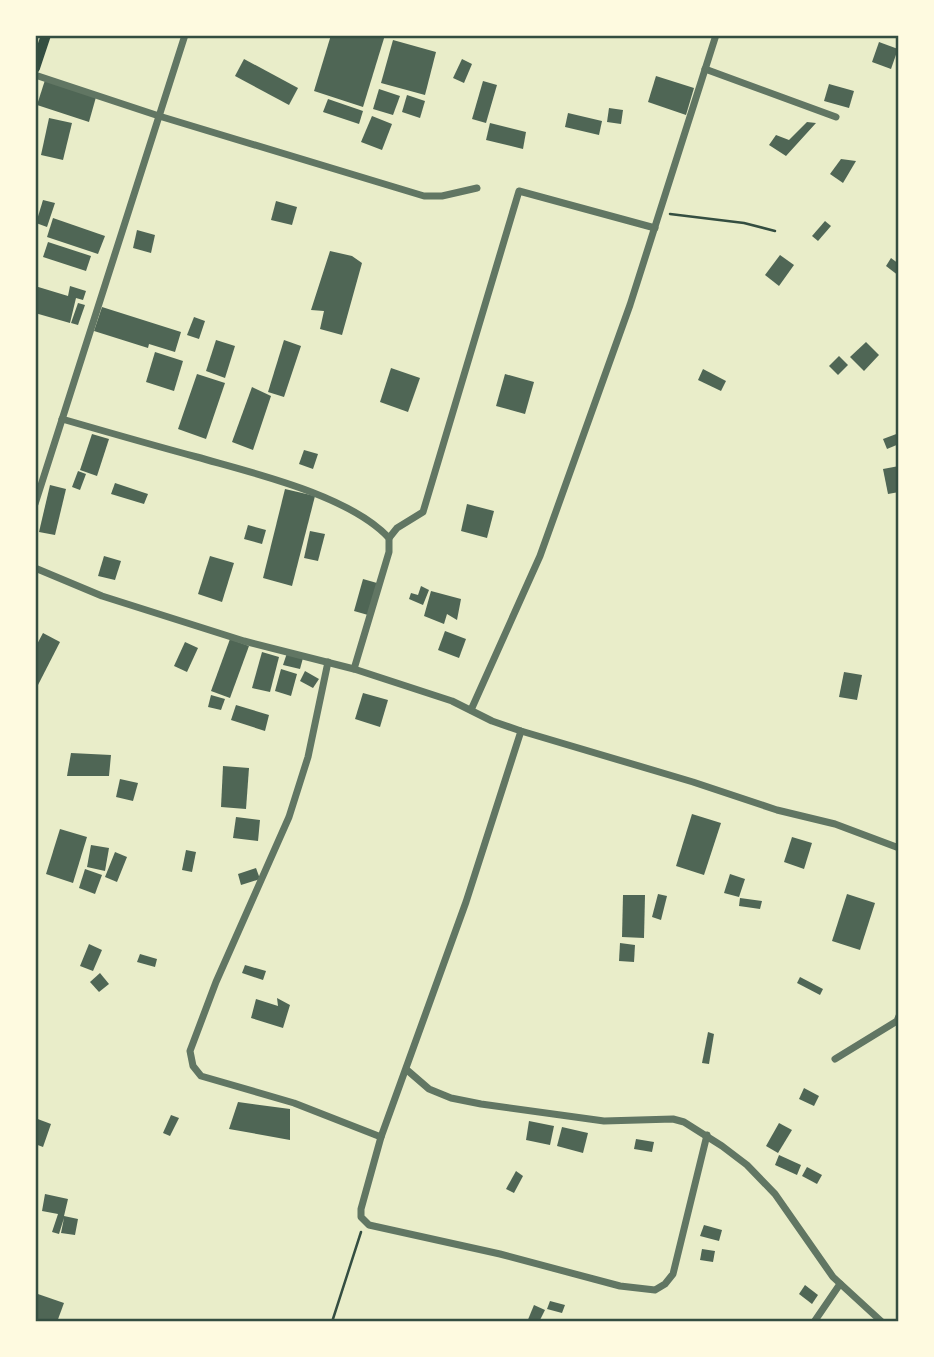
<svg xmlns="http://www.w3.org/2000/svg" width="934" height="1357" viewBox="0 0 934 1357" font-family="Helvetica,sans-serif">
<rect width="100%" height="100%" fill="#e9edc9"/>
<g fill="#4f6655">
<polygon points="331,35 385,35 363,107 314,91"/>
<polygon points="393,40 436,52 425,95 381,83"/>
<polygon points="879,42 898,49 891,69 872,62"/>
<polygon points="244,59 298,88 289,105 235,76"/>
<polygon points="462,59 472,64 464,83 453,78"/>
<polygon points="656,76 694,88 686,115 648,102"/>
<polygon points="45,80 96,97 89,122 37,105"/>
<polygon points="483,81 497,85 486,123 472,119"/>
<polygon points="829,84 854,91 849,108 824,101"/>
<polygon points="379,89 400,96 393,115 373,109"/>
<polygon points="407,95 425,101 420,118 402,112"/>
<polygon points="328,99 363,111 359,124 323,112"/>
<polygon points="609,108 623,110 621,124 607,122"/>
<polygon points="568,113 602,121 599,135 565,127"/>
<polygon points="372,116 392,124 382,150 361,142"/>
<polygon points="49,118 72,123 63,160 41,155"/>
<polygon points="807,122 816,123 786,156 769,145 776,135 789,140"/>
<polygon points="490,123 526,132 523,149 486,140"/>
<polygon points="841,159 856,161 843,183 830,174"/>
<polygon points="43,200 55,203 47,227 36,223"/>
<polygon points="276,201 297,207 292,225 271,220"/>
<polygon points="53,218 105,236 98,254 47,237"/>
<polygon points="825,221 831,226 818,241 812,236"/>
<polygon points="137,230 155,235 151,253 133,248"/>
<polygon points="48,242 91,256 86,271 43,257"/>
<polygon points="330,251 352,256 362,263 342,335 320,329 324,311 311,310"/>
<polygon points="780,255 794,265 779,286 765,275"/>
<polygon points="891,258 899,264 899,276 886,266"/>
<polygon points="35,286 68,296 70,286 86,291 83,300 76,298 70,323 35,313"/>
<polygon points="78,303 85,305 78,325 71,323"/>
<polygon points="102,307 181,332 175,352 149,344 148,348 94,331"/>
<polygon points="194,317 205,321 199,339 187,335"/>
<polygon points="216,340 235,346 225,378 206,371"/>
<polygon points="284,340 301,346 284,397 268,392"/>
<polygon points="866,342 879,355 864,371 850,357"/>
<polygon points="155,352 183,361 174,391 146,382"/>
<polygon points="839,356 848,365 838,375 829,366"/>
<polygon points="391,368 420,378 408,412 380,402"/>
<polygon points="703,369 726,381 721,391 698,380"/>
<polygon points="197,374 225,383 206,439 178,429"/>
<polygon points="505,374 534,382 525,414 496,406"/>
<polygon points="252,387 271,396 253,450 232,442"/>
<polygon points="899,433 899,444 887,449 883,439"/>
<polygon points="92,434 109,439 97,476 80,470"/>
<polygon points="304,450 318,454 313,469 299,464"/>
<polygon points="899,466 899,492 888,494 883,469"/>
<polygon points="78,471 86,474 80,490 72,487"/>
<polygon points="115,483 148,494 144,504 111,494"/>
<polygon points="50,485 66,489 55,535 39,532"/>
<polygon points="285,489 315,496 292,586 263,578"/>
<polygon points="467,504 494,511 487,538 461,531"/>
<polygon points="248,525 266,530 262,544 244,539"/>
<polygon points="310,531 325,534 318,561 304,558"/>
<polygon points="104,556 121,561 115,580 98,576"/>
<polygon points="210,556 234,563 222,602 198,594"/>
<polygon points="363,579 377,583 368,615 354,611"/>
<polygon points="421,586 429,590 423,605 409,599 411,593 418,595"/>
<polygon points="431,591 461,599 457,620 447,614 444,624 424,616"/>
<polygon points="445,631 466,639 459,658 438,650"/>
<polygon points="43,633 60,642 38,685 35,683 35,648"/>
<polygon points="230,639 249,646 230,698 211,691"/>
<polygon points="185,642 198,648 187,672 174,666"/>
<polygon points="262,652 279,657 270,692 252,688"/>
<polygon points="287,653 303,658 300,669 283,665"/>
<polygon points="281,669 297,674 291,696 275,691"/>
<polygon points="305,671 319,679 313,688 300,681"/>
<polygon points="844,672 862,675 857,700 839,697"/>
<polygon points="363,693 388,700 380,727 355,719"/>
<polygon points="211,695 225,699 221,710 208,707"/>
<polygon points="236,705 269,715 265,731 231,720"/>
<polygon points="71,753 111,755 109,776 67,776"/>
<polygon points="223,766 249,768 246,809 221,807"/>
<polygon points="120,779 138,783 133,801 116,797"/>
<polygon points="692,814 721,823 704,875 676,866"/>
<polygon points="236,817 260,820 258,841 233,838"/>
<polygon points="60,829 87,837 73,883 46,874"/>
<polygon points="792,837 812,843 804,869 784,862"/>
<polygon points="91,845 109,848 105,871 87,867"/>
<polygon points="186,850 196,852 192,872 182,870"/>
<polygon points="115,852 127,857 117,882 105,877"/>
<polygon points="256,868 260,879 241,885 238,874"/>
<polygon points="85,869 102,875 95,894 79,888"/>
<polygon points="730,874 745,879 739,897 724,893"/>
<polygon points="658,894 667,896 661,920 652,917"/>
<polygon points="847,894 875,903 860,950 832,941"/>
<polygon points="623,895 645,895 644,938 622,937"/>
<polygon points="740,898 762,901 760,909 739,906"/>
<polygon points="620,943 635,945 634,962 619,961"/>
<polygon points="89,944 102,950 93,971 80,966"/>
<polygon points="140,954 157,959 155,967 137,962"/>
<polygon points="245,965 266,971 263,980 242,973"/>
<polygon points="100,973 109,984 99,992 90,982"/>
<polygon points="800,977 823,989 820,995 797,983"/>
<polygon points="277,998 290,1005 283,1028 251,1018 256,999 278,1006"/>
<polygon points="708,1032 714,1034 709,1064 702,1063"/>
<polygon points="804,1088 819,1096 814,1106 799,1099"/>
<polygon points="238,1102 290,1109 290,1140 229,1129"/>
<polygon points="171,1115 179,1118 170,1136 163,1133"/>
<polygon points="35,1118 51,1124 43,1147 35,1144"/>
<polygon points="529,1121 554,1126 550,1145 526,1140"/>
<polygon points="779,1123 792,1130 778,1153 766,1146"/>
<polygon points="562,1127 588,1133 583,1153 557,1146"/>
<polygon points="636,1139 654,1142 652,1152 634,1149"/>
<polygon points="779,1155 801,1165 797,1175 775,1165"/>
<polygon points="807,1167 822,1175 817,1184 802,1176"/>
<polygon points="516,1171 523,1176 514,1193 506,1189"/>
<polygon points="45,1194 68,1199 64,1216 78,1219 75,1235 61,1233 64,1218 59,1234 52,1232 58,1214 42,1211"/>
<polygon points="704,1225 722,1230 719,1241 700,1236"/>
<polygon points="702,1249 715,1251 713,1262 700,1260"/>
<polygon points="805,1285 818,1295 812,1304 799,1294"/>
<polygon points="35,1293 64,1303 57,1322 35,1319"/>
<polygon points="550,1301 565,1305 562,1313 547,1309"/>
<polygon points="534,1305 545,1310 539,1322 527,1322"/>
</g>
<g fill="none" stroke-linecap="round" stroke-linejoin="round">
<g stroke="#344e41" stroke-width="2.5">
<polyline points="670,214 744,223 775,231"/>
<polyline points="332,1322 361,1232"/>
</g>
<g stroke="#617663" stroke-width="7">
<polyline points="705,69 836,117"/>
<polyline points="35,75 159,116 424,196 442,196 477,188"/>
<path d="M62,419C107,432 152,445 197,457C253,473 349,495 389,538V552L354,669"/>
<polyline points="35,504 185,35"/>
<polyline points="389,538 397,528 423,512 519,191 655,228"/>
<polyline points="35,568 102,596 244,641 354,669 452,701 492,721 521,731 693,782 777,810 835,824 899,848"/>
<polyline points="328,662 308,757 289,817 216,982 190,1051 193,1066 201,1076 294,1103 381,1137"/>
<polyline points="471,710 540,556 630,305 716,35"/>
<polyline points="521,731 466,902 381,1137 361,1209 361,1217 369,1225 500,1254 620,1286 655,1290 665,1284 673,1274 707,1135"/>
<polyline points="835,1059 897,1021 899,1016"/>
<polyline points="407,1070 429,1089 451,1098 481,1104 604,1121 673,1119 684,1122 722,1146 747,1165 775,1194 833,1277 882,1322"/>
<polyline points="814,1322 840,1284"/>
</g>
<polyline stroke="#344e41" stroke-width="10" points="35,68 46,35"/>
</g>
<rect width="934" height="1357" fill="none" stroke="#fefae0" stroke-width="74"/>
<rect x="37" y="37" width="860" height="1283" fill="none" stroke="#344e41" stroke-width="2.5"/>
</svg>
